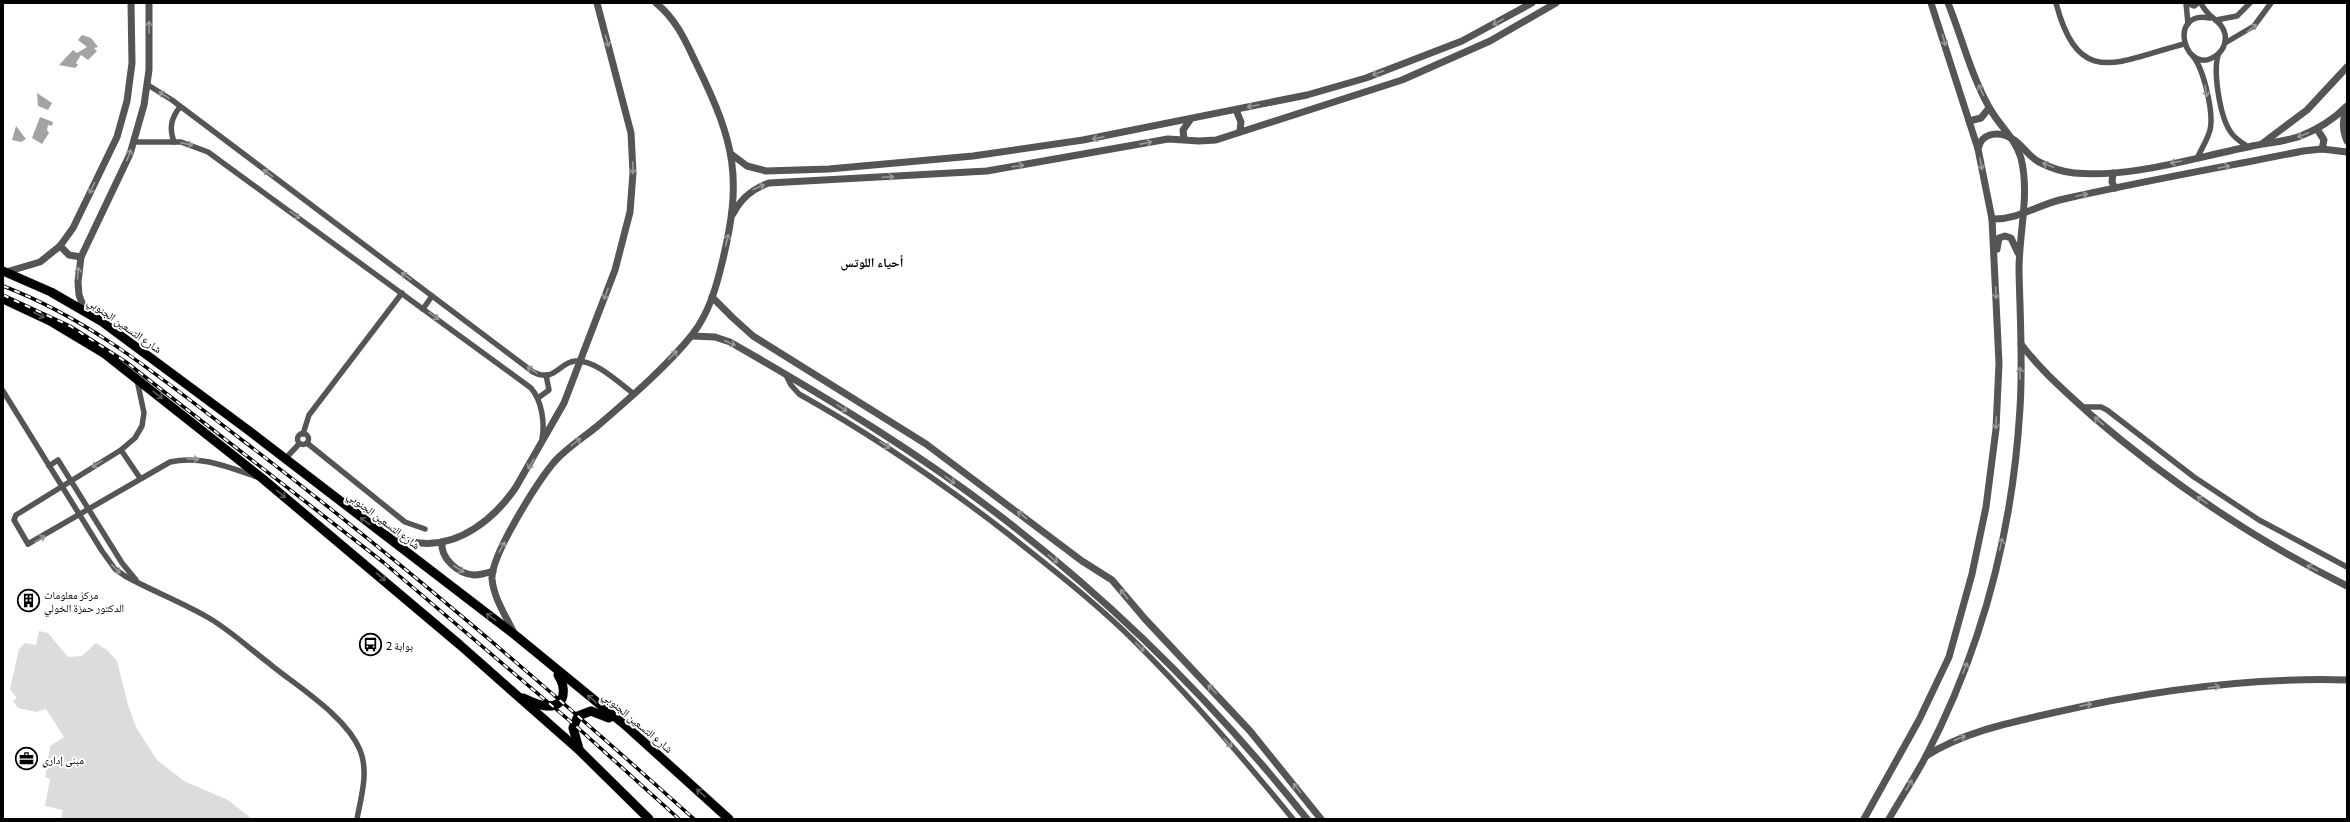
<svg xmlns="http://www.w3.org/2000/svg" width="2350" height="822" viewBox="0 0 2350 822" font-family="Commissioner,'Noto Naskh Arabic',sans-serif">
<rect width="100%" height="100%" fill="#fff"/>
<polygon fill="#dcdcdc" points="39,631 48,633 68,657 82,656 96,643 107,650 117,661 128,705 137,729 157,760 184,781 228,800 252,819 61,819 63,810 45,806 50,779 45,777 50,746 64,737 46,709 36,712 18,708 13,701 17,698 10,689 19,649 25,643 36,645"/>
<g fill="#a3a3a3">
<polygon points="82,35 91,38 98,47 94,48 97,51 88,60 81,55 76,63 78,65 75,68 59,65 73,50 77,53 87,47 78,40"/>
<polygon points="37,93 52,103 48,110 38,106"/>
<polygon points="40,117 53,122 52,126 48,125 47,130 49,133 42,144 32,138"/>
<polygon points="16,126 26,139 21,142 12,140"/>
</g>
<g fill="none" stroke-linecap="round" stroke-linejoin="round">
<defs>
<g id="primary">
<polyline points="3,271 51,292 101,321 248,430 515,635 625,725 729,819"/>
<polyline points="3,299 50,321 105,354 263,479 460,645 580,751 649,819"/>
<path d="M523,698C530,701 539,706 547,706C567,707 566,687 558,675"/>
<polyline points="579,749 573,728 578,716 591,711 609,718"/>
</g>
</defs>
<use href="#primary" stroke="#dbdbdb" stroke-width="10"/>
<g stroke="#555" stroke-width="5.5">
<path d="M2056,3C2079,90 2118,61 2184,44"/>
<polyline points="2186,3 2188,24"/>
<polyline points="2186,3 2194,6 2198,3"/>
<path d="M2201,3C2207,18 2222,20 2225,34C2226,41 2224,49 2218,54C2186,81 2165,9 2210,18"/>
<polyline points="2216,20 2237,16 2250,3"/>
<polyline points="2225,43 2254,26 2271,3"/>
<path d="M2219,53C2212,69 2220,116 2230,131C2234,138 2241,142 2248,147"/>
<path d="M2193,56C2204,70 2214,113 2210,130C2207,141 2201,149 2197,159"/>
<path d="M148,85L172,100L533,372C555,383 558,363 575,361C595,359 619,383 634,394"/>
<path d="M134,142H181L208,152L531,388C542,401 545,423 542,439"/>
<path d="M174,142C169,128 171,118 180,107"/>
<polyline points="423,309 432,296"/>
<path d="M786,375L791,385L799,394C874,436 944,484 1012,537C1050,567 1088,597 1123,630C1184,689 1240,754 1293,819"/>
<path d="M137,380L144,413L142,426L135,438L121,450L16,515L14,520L28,544L170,462C201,455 228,467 257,477"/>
<path d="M3,391L102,551L115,569L125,576C152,591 182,602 209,618C231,631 250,649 270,664C298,687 346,716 360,750C369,772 361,797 357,819"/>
<polyline points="538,398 549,390 546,375"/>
<polyline points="2083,407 2101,407 2107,410 2194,477 2259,520 2347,567"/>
<circle cx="303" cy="439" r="5.5"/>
<polyline points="303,434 309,415 402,293"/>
<polyline points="307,443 405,522 425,529"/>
<polyline points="121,450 140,478"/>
<polyline points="285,459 299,444"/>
<polyline points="49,466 58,460 122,563 136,580"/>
</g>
<g stroke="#555" stroke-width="7">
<path d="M2346,109C2342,121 2342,130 2347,141"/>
<polyline points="1236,110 1241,122 1240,131"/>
<polyline points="1969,121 1981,118 1989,108"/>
<polyline points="2317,129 2324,140 2322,149"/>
<polyline points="1184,139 1183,130 1190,120"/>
<polyline points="2263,143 2307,110 2347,67"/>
<path d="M1978,149C1982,131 2001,131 2014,140C2023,146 2029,157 2039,162C2049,167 2063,172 2074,173C2132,178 2192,158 2248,147C2265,143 2282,142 2298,137C2317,130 2333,120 2347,106"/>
<polyline points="731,154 747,166 766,171 829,169 973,156 1083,140 1307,95 1366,78 1462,41 1532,3"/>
<polyline points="2113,173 2112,182 2115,188"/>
<path d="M733,214C741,198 752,189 769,183L987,171L1168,139L1199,141L1216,140L1402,80L1490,41L1556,3"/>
<path d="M1992,219C2018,220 2039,204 2064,199C2143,181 2224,167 2303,151L2322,149L2347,152"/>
<polyline points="60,246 69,255 81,257"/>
<polyline points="1997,249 1999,238 2005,236 2011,238 2018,253"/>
<polyline points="6,272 40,262 60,246 73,228 117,137 127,101 132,63 131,3"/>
<polyline points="712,297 733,318 753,336 926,444 1082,561 1112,580 1145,619 1250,731 1321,819"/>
<polyline points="85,311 79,295 78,282 81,257 130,154 144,105 149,70 149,3"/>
<path d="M692,336L715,337L730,342C828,398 924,456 1013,526C1122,611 1220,710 1307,819"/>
<path d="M2021,344C2041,371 2066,392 2091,415C2169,482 2255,540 2347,586"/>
<path d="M387,534C398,538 408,542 420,543C460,547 495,518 516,487L564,403L615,270L630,212L633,173L631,133L597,3"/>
<path d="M442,542C440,558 458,574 474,575C480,575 487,573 493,571"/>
<path d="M514,633C506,616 494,599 492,579C491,555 538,481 555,461C569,446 586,436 601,423C631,397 668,365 692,335C709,313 716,288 722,263C743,178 735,143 697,65C686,42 677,20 656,3"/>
<path d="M1926,756C1964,732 2008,723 2052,713C2148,691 2248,677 2347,680"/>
<polyline points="1864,819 1919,720 1949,657 1972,574 1986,507 1996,429 1999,363 1992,219 1978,149 1931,3"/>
<path d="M1889,819C1901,798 1915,777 1926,756C1982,648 2013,529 2020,408C2023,362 2020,316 2019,270C2019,232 2030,195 2021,158C2015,137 1999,126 1989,107C1971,75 1962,38 1948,3"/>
</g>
<use href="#primary" stroke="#000" stroke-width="9"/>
<defs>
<g id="rail">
<path d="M3,286C93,320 167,383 242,440C399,559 547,687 694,819"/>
<polyline points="3,295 70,326 126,362 383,562 577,727 679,819"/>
</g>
</defs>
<use href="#rail" stroke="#000" stroke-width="3.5"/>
<use href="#rail" stroke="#fff" stroke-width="2" stroke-dasharray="6" stroke-linecap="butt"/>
</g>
<defs><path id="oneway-shaft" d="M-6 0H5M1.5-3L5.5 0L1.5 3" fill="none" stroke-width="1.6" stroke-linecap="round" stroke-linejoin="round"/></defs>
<g stroke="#999">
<use href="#oneway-shaft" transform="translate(1498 22) rotate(151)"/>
<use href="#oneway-shaft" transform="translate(149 27) rotate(-90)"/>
<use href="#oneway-shaft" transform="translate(2252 28) rotate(-40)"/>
<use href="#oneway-shaft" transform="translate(1944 40) rotate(73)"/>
<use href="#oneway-shaft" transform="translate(607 41) rotate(75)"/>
<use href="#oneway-shaft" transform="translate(1378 73) rotate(159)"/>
<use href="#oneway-shaft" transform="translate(1981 90) rotate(-115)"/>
<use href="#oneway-shaft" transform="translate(2206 91) rotate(80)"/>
<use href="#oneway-shaft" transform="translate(164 95) rotate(-147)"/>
<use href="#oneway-shaft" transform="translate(1253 106) rotate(168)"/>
<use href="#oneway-shaft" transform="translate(2303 135) rotate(158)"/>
<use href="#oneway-shaft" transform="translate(1098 138) rotate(169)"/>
<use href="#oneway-shaft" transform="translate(1146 143) rotate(-11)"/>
<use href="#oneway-shaft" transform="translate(187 144) rotate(13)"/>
<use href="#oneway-shaft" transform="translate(129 155) rotate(-68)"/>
<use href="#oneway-shaft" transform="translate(2176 162) rotate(170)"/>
<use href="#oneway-shaft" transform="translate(1981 164) rotate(79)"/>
<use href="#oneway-shaft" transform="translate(2048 165) rotate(-158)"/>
<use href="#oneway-shaft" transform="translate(1018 166) rotate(-8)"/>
<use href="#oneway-shaft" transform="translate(2224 167) rotate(-11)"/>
<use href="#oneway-shaft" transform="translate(633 168) rotate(90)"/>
<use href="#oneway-shaft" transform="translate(268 173) rotate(-143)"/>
<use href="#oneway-shaft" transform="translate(888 177) rotate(-3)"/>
<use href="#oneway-shaft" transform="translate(759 187) rotate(-23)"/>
<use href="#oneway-shaft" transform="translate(92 188) rotate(116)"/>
<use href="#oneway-shaft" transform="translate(2082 195) rotate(-12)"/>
<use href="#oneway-shaft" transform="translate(295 215) rotate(36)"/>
<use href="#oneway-shaft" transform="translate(727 240) rotate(-77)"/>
<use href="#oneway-shaft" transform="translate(78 273) rotate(-85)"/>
<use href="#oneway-shaft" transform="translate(406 276) rotate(-143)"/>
<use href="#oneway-shaft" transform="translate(1996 293) rotate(87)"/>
<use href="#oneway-shaft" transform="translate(606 294) rotate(111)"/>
<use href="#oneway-shaft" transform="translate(434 316) rotate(36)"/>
<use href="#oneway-shaft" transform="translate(730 343) rotate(25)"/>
<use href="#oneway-shaft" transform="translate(673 355) rotate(-46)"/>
<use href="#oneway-shaft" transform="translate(532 370) rotate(-148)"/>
<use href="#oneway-shaft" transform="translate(2020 373) rotate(-89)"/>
<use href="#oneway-shaft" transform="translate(842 408) rotate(32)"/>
<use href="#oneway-shaft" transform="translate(2099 421) rotate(-139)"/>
<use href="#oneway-shaft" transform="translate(1996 423) rotate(93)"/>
<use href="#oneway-shaft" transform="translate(576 442) rotate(-38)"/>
<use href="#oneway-shaft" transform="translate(885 445) rotate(33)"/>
<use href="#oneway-shaft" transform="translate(193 459) rotate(4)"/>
<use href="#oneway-shaft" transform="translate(97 464) rotate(148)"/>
<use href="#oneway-shaft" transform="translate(531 464) rotate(121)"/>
<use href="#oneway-shaft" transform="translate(950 480) rotate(36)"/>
<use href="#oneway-shaft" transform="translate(2202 500) rotate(-145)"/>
<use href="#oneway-shaft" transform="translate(1022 515) rotate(-142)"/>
<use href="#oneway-shaft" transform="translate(40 539) rotate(-31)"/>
<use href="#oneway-shaft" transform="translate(2001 544) rotate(-77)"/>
<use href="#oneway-shaft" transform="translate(502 547) rotate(-60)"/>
<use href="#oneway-shaft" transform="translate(1053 559) rotate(39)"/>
<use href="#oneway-shaft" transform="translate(2312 568) rotate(-153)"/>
<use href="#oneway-shaft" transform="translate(116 569) rotate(45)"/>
<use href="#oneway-shaft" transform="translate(459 569) rotate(33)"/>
<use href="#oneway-shaft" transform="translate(1124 594) rotate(-129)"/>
<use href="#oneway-shaft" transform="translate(1140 647) rotate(45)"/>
<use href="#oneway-shaft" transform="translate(1965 668) rotate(-69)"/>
<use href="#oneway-shaft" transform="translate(2214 687) rotate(-7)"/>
<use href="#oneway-shaft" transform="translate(1212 689) rotate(-134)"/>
<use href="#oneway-shaft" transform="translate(2086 705) rotate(-11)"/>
<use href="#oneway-shaft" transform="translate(1960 738) rotate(-22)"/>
<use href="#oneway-shaft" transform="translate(1228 743) rotate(48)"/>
<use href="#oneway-shaft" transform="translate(1909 785) rotate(-60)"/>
<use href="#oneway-shaft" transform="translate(1297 788) rotate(-128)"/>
</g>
<g stroke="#595959">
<use href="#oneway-shaft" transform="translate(39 315) rotate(27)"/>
<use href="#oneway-shaft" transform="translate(158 395) rotate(38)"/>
<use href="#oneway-shaft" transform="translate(281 494) rotate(40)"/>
<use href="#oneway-shaft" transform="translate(365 521) rotate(-143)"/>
<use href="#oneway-shaft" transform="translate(381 577) rotate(40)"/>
<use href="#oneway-shaft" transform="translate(491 617) rotate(-143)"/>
<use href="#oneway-shaft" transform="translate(592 699) rotate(-141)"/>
<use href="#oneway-shaft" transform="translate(701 793) rotate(-138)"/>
</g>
<defs>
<symbol id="building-ring" viewBox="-11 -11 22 22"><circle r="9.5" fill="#fff" stroke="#000" stroke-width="1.5"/><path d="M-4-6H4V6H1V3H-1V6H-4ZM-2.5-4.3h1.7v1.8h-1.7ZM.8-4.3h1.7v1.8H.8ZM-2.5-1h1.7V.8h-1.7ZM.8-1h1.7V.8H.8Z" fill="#000"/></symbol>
<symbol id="bus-ring" viewBox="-11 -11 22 22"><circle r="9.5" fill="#fff" stroke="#000" stroke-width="1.5"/><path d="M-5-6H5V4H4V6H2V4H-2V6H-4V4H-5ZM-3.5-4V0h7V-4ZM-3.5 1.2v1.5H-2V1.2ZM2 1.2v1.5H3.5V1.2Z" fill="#000"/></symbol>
<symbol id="office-ring" viewBox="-11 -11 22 22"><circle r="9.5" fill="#fff" stroke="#000" stroke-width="1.5"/><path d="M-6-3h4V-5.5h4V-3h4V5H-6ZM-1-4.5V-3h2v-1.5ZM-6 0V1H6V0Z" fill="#000"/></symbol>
</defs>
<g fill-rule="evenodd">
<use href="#building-ring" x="16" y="588" width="25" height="25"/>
<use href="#bus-ring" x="358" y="632" width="25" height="25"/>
<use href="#office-ring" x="14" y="746" width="25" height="25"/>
</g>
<g text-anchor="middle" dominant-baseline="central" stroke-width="4" stroke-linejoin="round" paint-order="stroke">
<g font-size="11" fill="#000" stroke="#fff">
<text transform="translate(125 325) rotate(35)">شارع التسعين الجنوبي</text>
<text transform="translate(384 520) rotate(37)">شارع التسعين الجنوبي</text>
<text transform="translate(638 722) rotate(40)">شارع التسعين الجنوبي</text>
</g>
<g font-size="11" fill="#000" stroke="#fff" text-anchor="start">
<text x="44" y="594">مركز معلومات<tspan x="44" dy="13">الدكتور حمزة الخولي</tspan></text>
<text x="386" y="645">بوابة 2</text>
<text x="42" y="759">مبنى إداري</text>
</g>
<g font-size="13" font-weight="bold" fill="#000" stroke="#fff">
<text x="872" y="262">أحياء اللوتس</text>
</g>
</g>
<rect width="2350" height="822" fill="none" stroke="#000000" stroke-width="8"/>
</svg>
